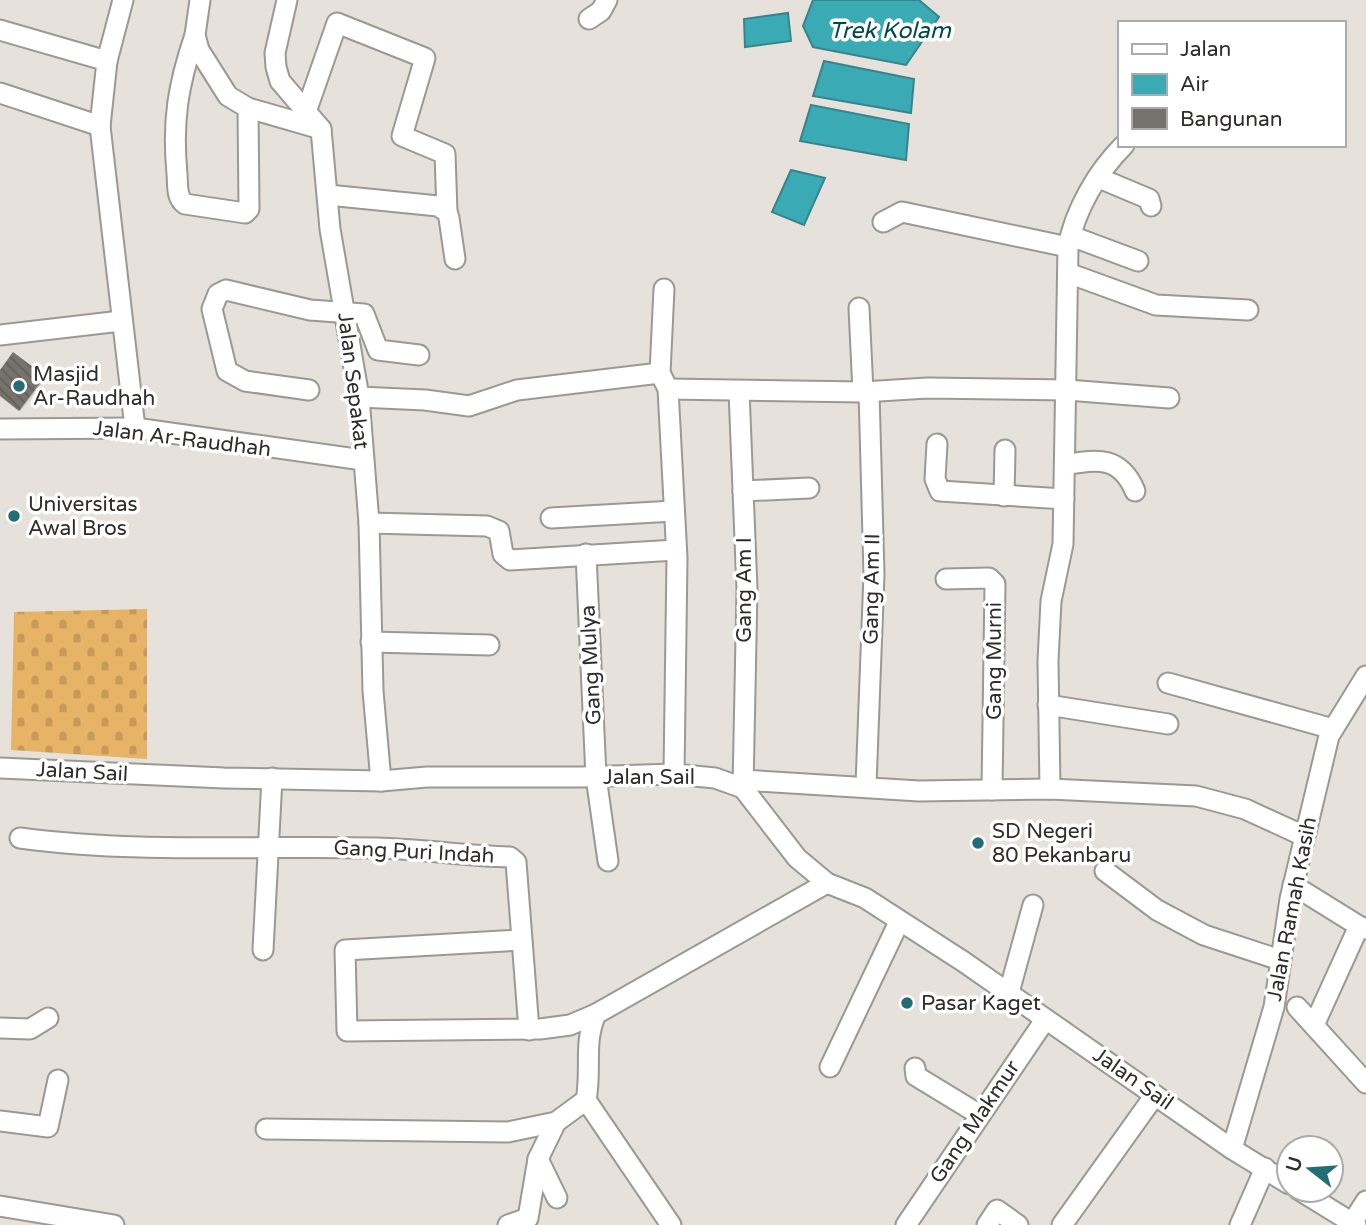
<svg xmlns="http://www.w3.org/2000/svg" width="1366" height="1225" viewBox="0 0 1366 1225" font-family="'Varela Round',sans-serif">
<defs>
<pattern id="cemetery-stones" width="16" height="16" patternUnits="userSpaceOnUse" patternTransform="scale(1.75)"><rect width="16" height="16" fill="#e7b366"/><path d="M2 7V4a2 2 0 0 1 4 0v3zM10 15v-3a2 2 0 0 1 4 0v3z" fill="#c69a59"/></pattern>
<pattern id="building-back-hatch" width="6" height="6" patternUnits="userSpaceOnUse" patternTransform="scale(1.75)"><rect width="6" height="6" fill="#76726c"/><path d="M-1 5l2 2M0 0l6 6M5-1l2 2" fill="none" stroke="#615e59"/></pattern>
</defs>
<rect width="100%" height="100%" fill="#e6e1da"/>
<polygon fill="url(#cemetery-stones)" points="147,609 147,759 11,750 14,612"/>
<g fill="#3aaab5" stroke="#37848c" stroke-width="2">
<polygon points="813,0 919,0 939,17 906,65 813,47 803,26"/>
<polygon points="788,13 791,41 745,47 744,19"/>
<polygon points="824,61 914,79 911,113 813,96"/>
<polygon points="811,105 909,124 906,160 800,141"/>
<polygon points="791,170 825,178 804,225 772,212"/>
</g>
<polygon fill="#0003" points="13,355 45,379 20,411 0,395 0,373"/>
<polygon fill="url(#building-back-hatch)" points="13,352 45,376 19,411 0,396 0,370"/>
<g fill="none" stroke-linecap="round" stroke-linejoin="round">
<defs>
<g id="minor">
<polyline points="123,0 107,61 100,126 135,428"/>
<polyline points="200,0 195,35 199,50 228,96 248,108 321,129"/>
<polyline points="287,0 275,53 276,67 280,81 321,129 330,229 359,397 369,523 373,691 381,781"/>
<polyline points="589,19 601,11 607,0"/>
<polyline points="0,30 107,61"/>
<path d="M195,35C178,85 172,121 177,174C178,185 176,198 185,204L245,213L249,209L248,108"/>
<polyline points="0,93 100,126"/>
<polyline points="307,109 337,23 425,58 402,136 445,154 447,212"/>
<polyline points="1099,178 1149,199 1151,206"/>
<polyline points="328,195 438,206 447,212 449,218 455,259"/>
<polyline points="883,222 902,212 1068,247"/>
<polyline points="1071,236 1138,261"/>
<polyline points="1068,273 1156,305 1248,310"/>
<polyline points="664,289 660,373 668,389 677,558 674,774"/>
<polyline points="859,308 863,392"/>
<polyline points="0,335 121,321"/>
<polyline points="668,389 863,392 927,388 1067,390 1169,398"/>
<polyline points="309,390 245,381 227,371 212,309 218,294 226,290 310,310 364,314 378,350 419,355"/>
<polyline points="739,391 747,589 743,788"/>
<polyline points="359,397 425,400 469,406 517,390 660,373"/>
<polyline points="0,429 135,428 363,460"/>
<polyline points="937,444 935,479 940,491 1064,499"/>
<path d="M1065,465C1098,458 1121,457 1135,491"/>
<polyline points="743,491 809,488"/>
<polyline points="1004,496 1005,450"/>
<polyline points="551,518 674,511"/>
<polyline points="369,523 487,526 499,531 503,554 510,560 676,550"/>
<polyline points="586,554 596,777 608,861"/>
<polyline points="946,579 989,578 995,584 992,790"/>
<polyline points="371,642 489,645"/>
<polyline points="1168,683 1333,729"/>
<polyline points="1048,705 1168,724"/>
<polyline points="0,768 224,778 381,781 427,777 581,777 674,774 715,778 743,788 797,858 827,883 865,898 964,962 1232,1149 1289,1184"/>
<polyline points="742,780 919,791 1050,789 1196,796 1245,809 1304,836"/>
<polyline points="866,785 874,574 869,392"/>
<path d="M1050,789L1048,661L1051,601L1063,544L1068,247C1075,210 1097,172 1124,145"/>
<path d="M20,838C139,854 257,845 377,848C421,849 466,856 510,857L516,862L529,1030"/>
<polyline points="1105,871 1157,910 1204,935 1280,960"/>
<polyline points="1293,885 1359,926"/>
<polyline points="521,940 345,950 347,1031 540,1029 570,1025 596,1014"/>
<polyline points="263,950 272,778"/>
<polyline points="1008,996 1033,905"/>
<polyline points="1297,1007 1366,1083"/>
<polyline points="1315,1023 1359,926 1366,929"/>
<polyline points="0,1028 30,1029 48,1018"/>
<polyline points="830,1067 899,922"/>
<polyline points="915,1068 916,1076 980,1115"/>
<polyline points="586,1100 671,1225"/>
<polyline points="0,1121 48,1127 58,1080"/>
<path d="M266,1129L508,1132L556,1122L586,1100C592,1070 583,1043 596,1014L827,883"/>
<polyline points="1232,1149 1274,1007 1290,899 1329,736 1366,676"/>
<polyline points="538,1159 557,1198"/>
<polyline points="1299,1190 1356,1225"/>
<polyline points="0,1206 114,1225"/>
<polyline points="1352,1223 1366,1201"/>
<polyline points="508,1225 528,1218 538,1159 556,1122"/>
<polyline points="906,1225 1045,1020"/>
<polyline points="987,1225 997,1210 1018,1225"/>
<polyline points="1062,1225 1155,1095"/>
<polyline points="1240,1225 1265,1168"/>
</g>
</defs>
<use href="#minor" stroke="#9c9892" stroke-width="23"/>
<use href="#minor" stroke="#fff" stroke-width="19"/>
</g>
<g fill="#236e75" stroke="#fff" stroke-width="2.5">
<circle cx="19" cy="386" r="7"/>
<circle cx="14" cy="516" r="7"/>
<circle cx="978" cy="843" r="7"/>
<circle cx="907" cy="1003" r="7"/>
</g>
<g text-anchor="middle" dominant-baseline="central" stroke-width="7" stroke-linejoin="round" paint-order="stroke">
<g font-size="21" fill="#2f2d2b" stroke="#fff" text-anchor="start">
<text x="33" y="374">Masjid<tspan x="33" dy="24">Ar-Raudhah</tspan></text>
<text x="28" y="504">Universitas<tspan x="28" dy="24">Awal Bros</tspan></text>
<text x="992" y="831">SD Negeri<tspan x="992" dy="24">80 Pekanbaru</tspan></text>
<text x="921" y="1003">Pasar Kaget</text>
</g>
<g font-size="21" fill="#2f2d2b" stroke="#fff">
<text transform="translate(353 381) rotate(83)">Jalan Sepakat</text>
<text transform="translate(182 439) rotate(7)">Jalan Ar-Raudhah</text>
<text transform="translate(872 589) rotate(-89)">Gang Am II</text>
<text transform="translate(744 590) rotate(-90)">Gang Am I</text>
<text transform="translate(994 661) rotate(-90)">Gang Murni</text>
<text transform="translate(591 665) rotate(-93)">Gang Mulya</text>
<text transform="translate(82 772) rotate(3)">Jalan Sail</text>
<text x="649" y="777">Jalan Sail</text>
<text transform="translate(414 852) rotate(3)">Gang Puri Indah</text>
<text transform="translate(1292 909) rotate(-79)">Jalan Ramah Kasih</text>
<text transform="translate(1133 1079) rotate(35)">Jalan Sail</text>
<text transform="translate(975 1122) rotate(-56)">Gang Makmur</text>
</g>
<g font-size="23" font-style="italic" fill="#00474d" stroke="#fff">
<text x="890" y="31">Trek Kolam</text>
</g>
</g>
<rect x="1118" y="21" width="228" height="126" fill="#ffffff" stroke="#acabaa" stroke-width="2"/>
<rect x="1132" y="44" width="35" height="10" fill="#ffffff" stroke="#acabaa" stroke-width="2"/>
<text x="1180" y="56" font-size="21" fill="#2f2d2b">Jalan</text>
<rect x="1132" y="74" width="35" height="21" fill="#3aaab5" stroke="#acabaa" stroke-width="2"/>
<text x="1180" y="91" font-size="21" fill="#2f2d2b">Air</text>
<rect x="1132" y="108" width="35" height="21" fill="#76726c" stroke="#acabaa" stroke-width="2"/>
<text x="1180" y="126" font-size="21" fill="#2f2d2b">Bangunan</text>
<g transform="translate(1310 1169) rotate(287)"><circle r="33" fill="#ffffff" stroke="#acabaa" stroke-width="2"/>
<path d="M0-5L12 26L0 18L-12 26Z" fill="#236e75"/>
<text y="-10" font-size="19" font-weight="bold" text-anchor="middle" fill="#2f2d2b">U</text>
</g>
</svg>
